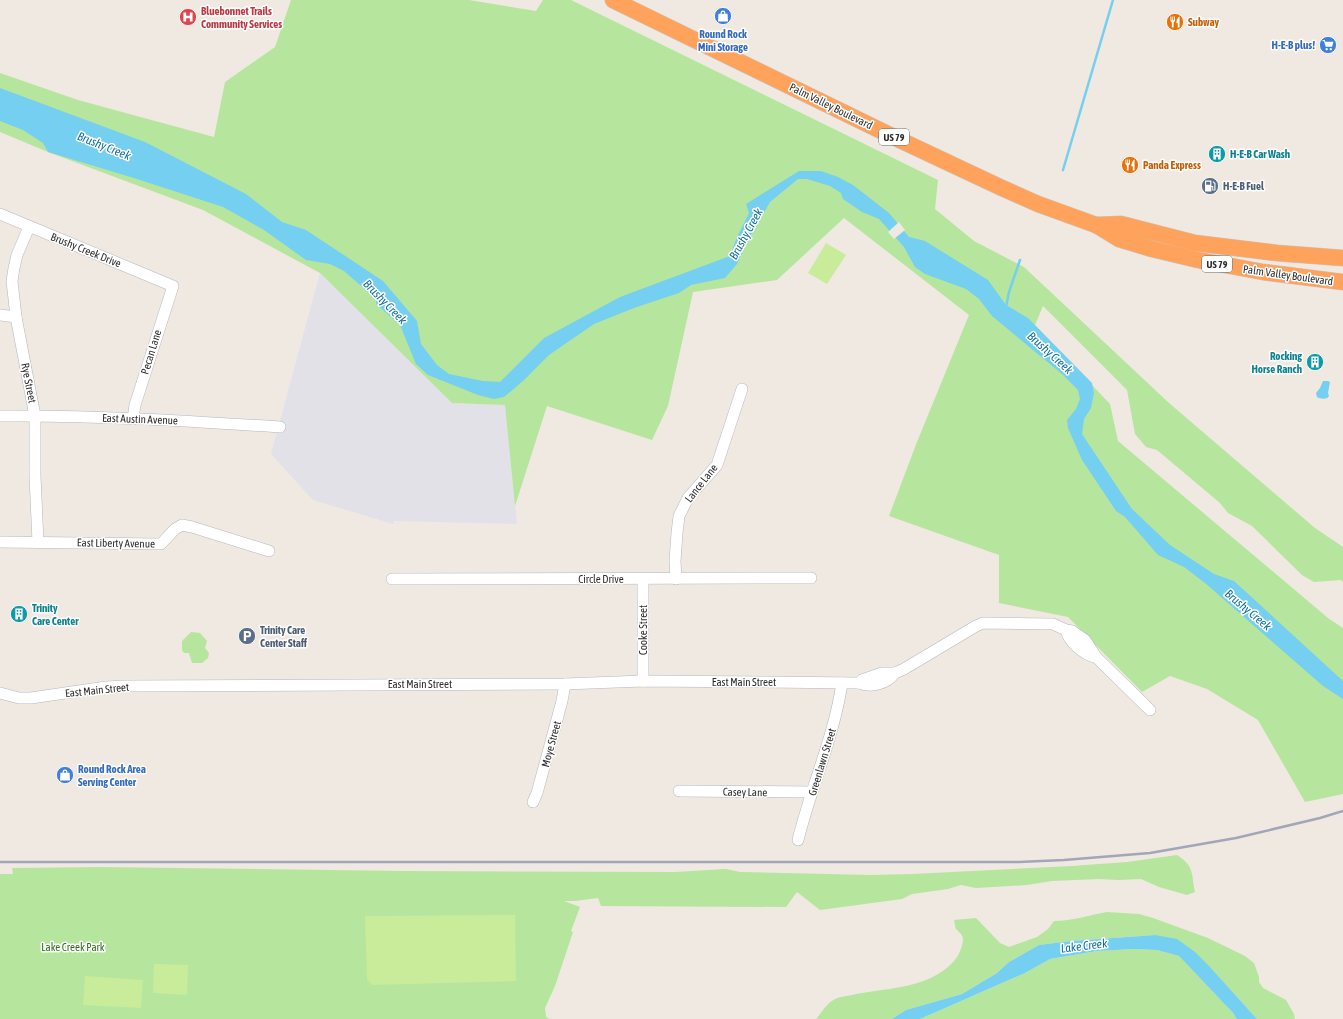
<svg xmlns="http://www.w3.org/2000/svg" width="1343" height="1019" viewBox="0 0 1343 1019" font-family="'Asap Condensed',sans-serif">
<rect width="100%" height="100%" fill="#efe9e1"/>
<polygon fill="#e3e1e8" points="320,273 452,403 505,405 517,524 394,521 393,524 313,500 271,454"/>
<g fill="#b6e59e">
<polygon points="291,0 469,0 536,11 543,0 571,0 938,180 935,209 974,241 1024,267 1169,403 1315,528 1343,547 1343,582 1341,580 1314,582 1302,575 1252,526 1228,513 1220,503 1157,450 1146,447 1135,434 1127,390 1043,306 1035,325 1110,404 1118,441 1328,618 1343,628 1343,794 1305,802 1258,720 1207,689 1170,676 1142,692 1068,617 999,603 999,555 889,516 917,442 969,315 844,218 777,280 693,292 668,406 652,440 547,406 515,506 505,405 452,403 320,273 203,210 48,152 0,132 0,73 78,100 214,137 225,82 275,47"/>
<polygon points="191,632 200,633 207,641 205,648 209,653 208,658 202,663 192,663 189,653 184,653 182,650 182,641"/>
<path d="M1177,855C1195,867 1191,873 1195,892L1187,895L1159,887L1141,879L1118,880L1099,879L1052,881L1027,885L976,888L961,885L948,889L912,894L902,899L820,910L797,892L786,907L601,906L598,898L575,901H564L580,907L571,931L573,932L555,986L545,1008L546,1016L549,1019H0V874H13L12,868L101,867L404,871L675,872L726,869L740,872L870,875L912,874L1072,866L1127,862Z"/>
<path d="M1107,912L1139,914L1153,918L1208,938L1245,956L1254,963L1259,977V982L1263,988L1286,1000L1294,1014L1295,1019H1257L1211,968L1155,935L1071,941L1039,945L1009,962L997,973L962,994L906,1010L892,1019H816C822,1012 827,1003 835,999C841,996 849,996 856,994C889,988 930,988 954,961C959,956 963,945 963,939C963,934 959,933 956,929C955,927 955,923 954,920L976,918L1000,943L1009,947L1037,937L1048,929L1054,921C1072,921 1089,915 1107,912Z"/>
<polygon points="1134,949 1157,950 1179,956 1233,1013 1237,1019 920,1019 1025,973 1050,959 1097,951"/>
</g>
<g fill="#c9ec9a">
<polygon points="826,243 846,255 827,284 808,273"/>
<polygon points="515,915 516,981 372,985 367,979 365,916"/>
<polygon points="154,964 188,965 187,995 153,993"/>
<polygon points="85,976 143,980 141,1008 83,1005"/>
</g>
<g fill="#75cff0">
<polygon points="0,88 145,142 246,194 282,222 306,230 383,281 417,321 421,344 437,365 449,374 483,381 500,382 544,338 620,297 730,256 737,237 749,213 746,204 799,171 821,171 838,177 853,185 889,213 909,237 925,241 988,280 1006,305 1028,318 1092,383 1094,393 1091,408 1084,419 1082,434 1132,509 1170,545 1214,574 1234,581 1343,681 1343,699 1323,686 1205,583 1184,567 1158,555 1125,517 1116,511 1082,460 1068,428 1067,420 1076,409 1080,399 1078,390 1062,374 992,316 979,299 966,289 925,274 915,267 904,247 879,219 862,212 843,199 841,193 830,186 807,179 798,179 770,202 746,244 737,264 725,278 691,285 679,293 634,308 594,324 549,355 523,381 504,397 494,399 478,395 428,375 416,364 400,325 376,304 376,299 344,271 330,264 306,260 264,230 223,207 137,179 48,152 43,143 23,130 0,121"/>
<path d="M1323,381H1328L1330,382L1328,393L1329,396C1327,400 1320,399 1317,397L1316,393L1320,388Z"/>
<polygon points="1155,935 1177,939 1195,952 1211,968 1257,1019 1237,1019 1233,1013 1179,956 1157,950 1134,949 1097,951 1050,959 1025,973 920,1019 892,1019 906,1010 962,994 997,973 1009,962 1039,945 1071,941"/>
</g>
<polygon fill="#efe9e1" points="899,222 905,230 894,239 888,232"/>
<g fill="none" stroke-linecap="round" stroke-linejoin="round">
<g stroke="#75cff0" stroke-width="2.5">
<polyline points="1063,170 1113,0"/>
<polyline points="1006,307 1009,292 1020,260"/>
</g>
<defs>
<g id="minor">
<polyline points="0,214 173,286 135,405 133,419"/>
<polyline points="29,227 17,255 14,268 12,281 16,317 35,416 35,476 38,542"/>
<polyline points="0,315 16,317"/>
<path d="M0,416C93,415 187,421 280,427"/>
<polyline points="0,542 161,544 175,529 182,525 192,527 269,551"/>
<polyline points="392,579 811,578"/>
<polyline points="643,579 643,681"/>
<polyline points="676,579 675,561 677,533 679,516 688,498 717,465 742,389"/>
<path d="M1066,630C1068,641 1084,655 1095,657"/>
<polyline points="859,683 862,680 882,673 895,673 904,669 976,626 983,623 1053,624 1066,630 1072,631 1085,640 1096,657 1150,710"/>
<path d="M0,693L19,698H31L106,687L125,686L565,684L643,681L859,683C871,688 887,684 895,673"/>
<polyline points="679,791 812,792"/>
<polyline points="533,802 537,793 562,701 565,684"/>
<path d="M798,840C811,787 834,737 842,683"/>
</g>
<g id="highway">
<polyline points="613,0 902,141 1002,188 1038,204 1096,225 1119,239 1152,249 1198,260 1263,272 1343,282"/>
<polyline points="1096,225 1121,224 1195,243 1277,253 1343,258"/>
</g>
</defs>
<use href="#minor" stroke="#b4b7c1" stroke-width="12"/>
<use href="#highway" stroke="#c9c9c9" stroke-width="17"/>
<use href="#minor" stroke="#fff" stroke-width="11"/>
<use href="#highway" stroke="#ffa35c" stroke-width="16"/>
<polyline stroke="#a3a6b8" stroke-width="2.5" points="0,862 1019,862 1064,860 1150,853 1236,838 1320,818 1343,811"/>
</g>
<defs>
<symbol id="shop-disc" viewBox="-11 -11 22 22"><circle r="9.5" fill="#3f7fe0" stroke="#fff"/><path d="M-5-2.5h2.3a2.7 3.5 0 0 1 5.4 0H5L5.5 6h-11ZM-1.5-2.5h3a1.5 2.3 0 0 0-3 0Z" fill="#fff"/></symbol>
<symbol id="hospital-disc" viewBox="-11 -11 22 22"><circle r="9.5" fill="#e0444e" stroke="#fff"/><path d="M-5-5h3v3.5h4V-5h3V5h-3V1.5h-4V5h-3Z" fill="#fff"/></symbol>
<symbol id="restaurant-disc" viewBox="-11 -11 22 22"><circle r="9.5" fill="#e8710a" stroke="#fff"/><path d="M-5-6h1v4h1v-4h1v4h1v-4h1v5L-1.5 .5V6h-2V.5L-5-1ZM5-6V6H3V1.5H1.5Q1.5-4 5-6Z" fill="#fff"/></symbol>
<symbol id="supermarket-disc" viewBox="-11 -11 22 22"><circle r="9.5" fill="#3f7fe0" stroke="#fff"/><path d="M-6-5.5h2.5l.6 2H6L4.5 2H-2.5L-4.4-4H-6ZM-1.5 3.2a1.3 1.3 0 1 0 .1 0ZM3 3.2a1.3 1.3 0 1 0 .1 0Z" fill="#fff"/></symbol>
<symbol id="building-disc" viewBox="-11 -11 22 22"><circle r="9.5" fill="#0f9aa8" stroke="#fff"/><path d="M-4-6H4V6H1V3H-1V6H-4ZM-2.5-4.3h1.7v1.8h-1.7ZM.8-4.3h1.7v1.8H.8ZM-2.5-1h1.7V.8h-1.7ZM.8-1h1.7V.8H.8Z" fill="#fff"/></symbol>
<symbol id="fuel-disc" viewBox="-11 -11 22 22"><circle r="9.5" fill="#5c6f8a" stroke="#fff"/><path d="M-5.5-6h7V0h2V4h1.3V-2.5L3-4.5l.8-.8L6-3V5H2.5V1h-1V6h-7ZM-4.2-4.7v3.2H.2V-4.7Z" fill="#fff"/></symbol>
<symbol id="parking-disc" viewBox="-11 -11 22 22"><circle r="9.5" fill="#5c6f8a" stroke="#fff"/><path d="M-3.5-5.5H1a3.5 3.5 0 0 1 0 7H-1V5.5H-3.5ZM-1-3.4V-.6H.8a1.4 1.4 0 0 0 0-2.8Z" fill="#fff"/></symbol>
</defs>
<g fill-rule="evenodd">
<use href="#shop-disc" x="713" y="6" width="20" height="20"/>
<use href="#hospital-disc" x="178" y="7" width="20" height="20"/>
<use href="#restaurant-disc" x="1165" y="12" width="20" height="20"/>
<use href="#supermarket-disc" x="1318" y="35" width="20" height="20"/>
<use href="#building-disc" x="1207" y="144" width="20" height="20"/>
<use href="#restaurant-disc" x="1120" y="155" width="20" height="20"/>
<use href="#fuel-disc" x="1200" y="176" width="20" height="20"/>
<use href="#building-disc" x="1305" y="352" width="20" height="20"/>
<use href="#building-disc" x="9" y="604" width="20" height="20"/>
<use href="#parking-disc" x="237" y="626" width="20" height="20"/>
<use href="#shop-disc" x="55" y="765" width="20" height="20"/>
</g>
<g text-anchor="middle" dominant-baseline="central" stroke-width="3" stroke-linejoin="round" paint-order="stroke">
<g fill="#fff" stroke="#6d6d6d" stroke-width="1">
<rect x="879" y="129" width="30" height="16" rx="3"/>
<rect x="1202" y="256" width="30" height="16" rx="3"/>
</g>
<g font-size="10" font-weight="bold" fill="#2e2e2e">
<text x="894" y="137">US 79</text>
<text x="1217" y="264">US 79</text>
</g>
<g font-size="11" font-weight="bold" fill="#be3a42" stroke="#fff" text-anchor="start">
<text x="201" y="11">Bluebonnet Trails<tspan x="201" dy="13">Community Services</tspan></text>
</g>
<g font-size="11" font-weight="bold" fill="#c56008" stroke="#fff" text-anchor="start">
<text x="1188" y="22">Subway</text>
<text x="1143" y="165">Panda Express</text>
</g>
<g font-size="11" font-weight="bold" fill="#366cbe" stroke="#fff">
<text x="723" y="34">Round Rock<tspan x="723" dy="13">Mini Storage</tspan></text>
<text x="1315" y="45" text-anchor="end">H-E-B plus!</text>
<text x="78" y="769" text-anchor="start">Round Rock Area<tspan x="78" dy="13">Serving Center</tspan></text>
</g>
<g font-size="11" fill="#2e2e2e" stroke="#fff">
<text transform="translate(831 106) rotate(26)">Palm Valley Boulevard</text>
<text transform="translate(86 250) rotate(22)">Brushy Creek Drive</text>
<text transform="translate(1288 275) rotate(8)">Palm Valley Boulevard</text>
<text transform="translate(151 352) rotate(-73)">Pecan Lane</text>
<text transform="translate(29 383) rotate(79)">Rye Street</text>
<text transform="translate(140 419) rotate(2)">East Austin Avenue</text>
<text transform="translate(701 483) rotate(-52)">Lance Lane</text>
<text transform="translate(116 543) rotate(1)">East Liberty Avenue</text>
<text x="601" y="579">Circle Drive</text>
<text transform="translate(643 630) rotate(-90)">Cooke Street</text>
<text x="744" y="682">East Main Street</text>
<text x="420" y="684">East Main Street</text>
<text transform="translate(97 690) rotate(-6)">East Main Street</text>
<text transform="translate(551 744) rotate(-75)">Moye Street</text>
<text transform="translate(822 762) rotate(-73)">Greenlawn Street</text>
<text transform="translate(745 792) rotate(1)">Casey Lane</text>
</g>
<g font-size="11" font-weight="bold" fill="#0d838f" stroke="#fff" text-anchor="start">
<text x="1230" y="154">H-E-B Car Wash</text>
<text x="1302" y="356" text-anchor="end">Rocking<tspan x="1302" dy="13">Horse Ranch</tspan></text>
<text x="32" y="608">Trinity<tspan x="32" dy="13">Care Center</tspan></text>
</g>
<g font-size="11" font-weight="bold" fill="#4e5e75" stroke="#fff" text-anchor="start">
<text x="1223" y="186">H-E-B Fuel</text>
<text x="260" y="630">Trinity Care<tspan x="260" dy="13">Center Staff</tspan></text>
</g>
<g font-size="11" fill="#2c6e1b" stroke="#fff">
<text x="73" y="947">Lake Creek Park</text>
</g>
<g font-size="12" font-style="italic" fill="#0d6fa3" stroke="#fff">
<text transform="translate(104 146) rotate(22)">Brushy Creek</text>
<text transform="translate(746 234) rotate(-61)">Brushy Creek</text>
<text transform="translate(385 302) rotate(46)">Brushy Creek</text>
<text transform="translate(1050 353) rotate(42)">Brushy Creek</text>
<text transform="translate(1248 610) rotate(40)">Brushy Creek</text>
<text transform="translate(1084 946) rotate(-7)">Lake Creek</text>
</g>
</g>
</svg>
